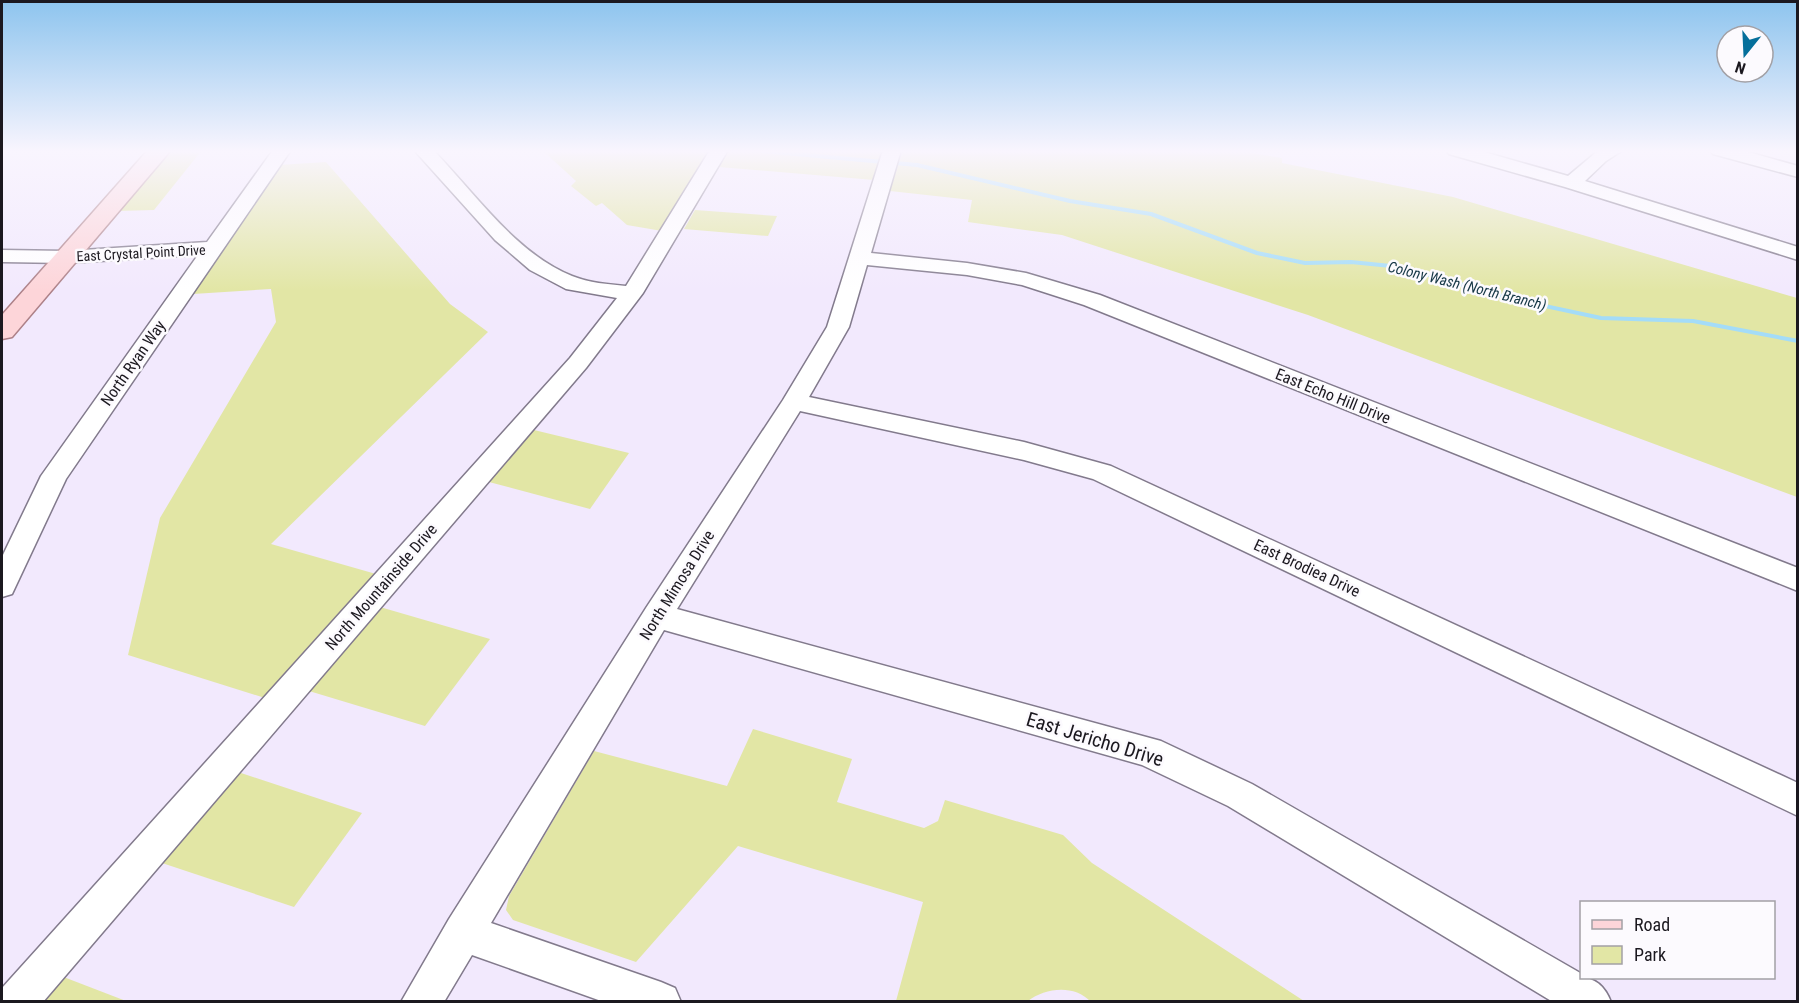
<svg xmlns="http://www.w3.org/2000/svg" width="1799" height="1003" viewBox="0 0 1799 1003" font-family="'Roboto Condensed',sans-serif">
<rect width="100%" height="100%" fill="#f2e9fd"/>
<g fill="#e2e6a5">
<polygon points="169,150 202,150 154,210 117,211"/>
<polygon points="542,150 710,150 662,231 627,225 602,203 596,206 571,186 576,181"/>
<polygon points="729,150 885,150 874,180 719,167"/>
<polygon points="903,150 1233,150 1282,158 1282,163 1453,197 1797,298 1797,497 1308,315 1062,235 968,222 972,200 890,191"/>
<polygon points="326,162 450,304 488,332 271,544 376,574 265,698 128,655 160,518 276,322 271,289 193,294 279,165"/>
<polygon points="695,210 777,216 768,236 684,229"/>
<polygon points="534,430 629,453 590,509 489,482"/>
<polygon points="380,607 490,639 425,726 309,691"/>
<path d="M753,729L852,759L837,802L924,828L938,821L945,800L1063,835L1092,863L1304,1001L1091,1002C1074,984 1045,988 1028,1001H896L923,902L738,846L636,962L513,920L506,910L509,896L594,751L727,786Z"/>
<polygon points="238,772 362,813 294,907 159,862"/>
<polygon points="61,976 126,1001 38,1002"/>
</g>
<g fill="none" stroke-linecap="round" stroke-linejoin="round">
<polyline stroke="#a4dcf8" stroke-width="4" points="752,150 917,165 1070,201 1151,214 1257,253 1305,263 1351,262 1401,267 1512,299 1601,318 1693,321 1798,341"/>
<defs>
<g id="minor">
<polygon points="273,150 291,150 66,479 12,594 2,597 2,557 41,476 198,255 67,263 2,262 2,250 67,251 207,242"/>
<path d="M414,150H433C475,193 515,253 572,276C589,283 608,284 626,286L710,150H728L643,293L586,368L43,1002H2V988L570,358L617,298L566,289L530,270L495,240Z"/>
<path d="M883,150H901L871,253L967,263L1026,273L1100,295L1798,568V591L1084,305L1022,285L967,275L867,265L849,327L809,397L1024,442L1111,466L1798,783V816L1093,479L1024,460L800,411L677,609L1161,741L1252,784L1582,974V978C1597,978 1606,989 1611,1002H1553L1228,806L1142,765L664,630L491,923L661,982L675,988L681,1002H604L472,955L444,1002H401L449,919L646,608L783,400L827,327Z"/>
<polygon points="1446,150 1477,150 1568,176 1599,150 1623,150 1606,161 1585,181 1798,247 1798,260 1565,187 1449,154"/>
<polygon points="1710,150 1741,150 1798,166 1798,177 1713,154"/>
</g>
<polygon id="major" points="148,150 171,150 12,337 2,339 2,315"/>
</defs>
<use href="#minor" stroke="#827a8c" stroke-width="3"/>
<use href="#major" stroke="#ad8188" stroke-width="3"/>
<use href="#minor" fill="#fff" fill-rule="evenodd"/>
<use href="#major" fill="#fdd5d9" fill-rule="evenodd"/>
</g>
<linearGradient id="sky" x2="0" y2="1"><stop stop-color="#8dc4ee"/><stop offset="0.52" stop-color="#f9f5fe"/><stop offset="1" stop-color="#f9f5fe" stop-opacity="0"/></linearGradient>
<rect width="1799" height="291" fill="url(#sky)"/>
<g text-anchor="middle" dominant-baseline="central" stroke-width="5" stroke-linejoin="round" paint-order="stroke">
<g font-size="14" fill="#1b181f" stroke="#fcfafe">
<text transform="translate(141 253) rotate(-3)">East Crystal Point Drive</text>
</g>
<g font-size="15" font-style="italic" fill="#153645" stroke="#fcfafe">
<text transform="translate(1467 286) rotate(14)">Colony Wash (North Branch)</text>
</g>
<g font-size="16" fill="#1b181f" stroke="#fcfafe">
<text transform="translate(133 363) rotate(-55)">North Ryan Way</text>
<text transform="translate(1333 396) rotate(22)">East Echo Hill Drive</text>
<text transform="translate(1307 568) rotate(25)">East Brodiea Drive</text>
<text transform="translate(677 585) rotate(-58)">North Mimosa Drive</text>
<text transform="translate(381 587) rotate(-49)">North Mountainside Drive</text>
</g>
<g font-size="20" fill="#1b181f" stroke="#fcfafe">
<text transform="translate(1095 739) rotate(17)">East Jericho Drive</text>
</g>
</g>
<rect width="1799" height="1003" fill="none" stroke="#1b181f" stroke-width="6"/>
<rect x="1580" y="901" width="195" height="78" fill="#fcfafe" stroke="#a2a0a5" stroke-width="1.5"/>
<rect x="1592" y="920" width="30" height="9" fill="#fdd5d9" stroke="#a2a0a5" stroke-width="1.5"/>
<text x="1634" y="931" font-size="18" fill="#1b181f">Road</text>
<rect x="1592" y="946" width="30" height="18" fill="#e2e6a5" stroke="#a2a0a5" stroke-width="1.5"/>
<text x="1634" y="961" font-size="18" fill="#1b181f">Park</text>
<g transform="translate(1745 54) rotate(198)"><circle r="28" fill="#fcfafe" stroke="#a2a0a5" stroke-width="1.5"/>
<path d="M0-4.5L10 22L0 15L-10 22Z" fill="#056f9b"/>
<text y="-9" font-size="16" font-weight="bold" text-anchor="middle" fill="#1b181f">N</text>
</g>
</svg>
